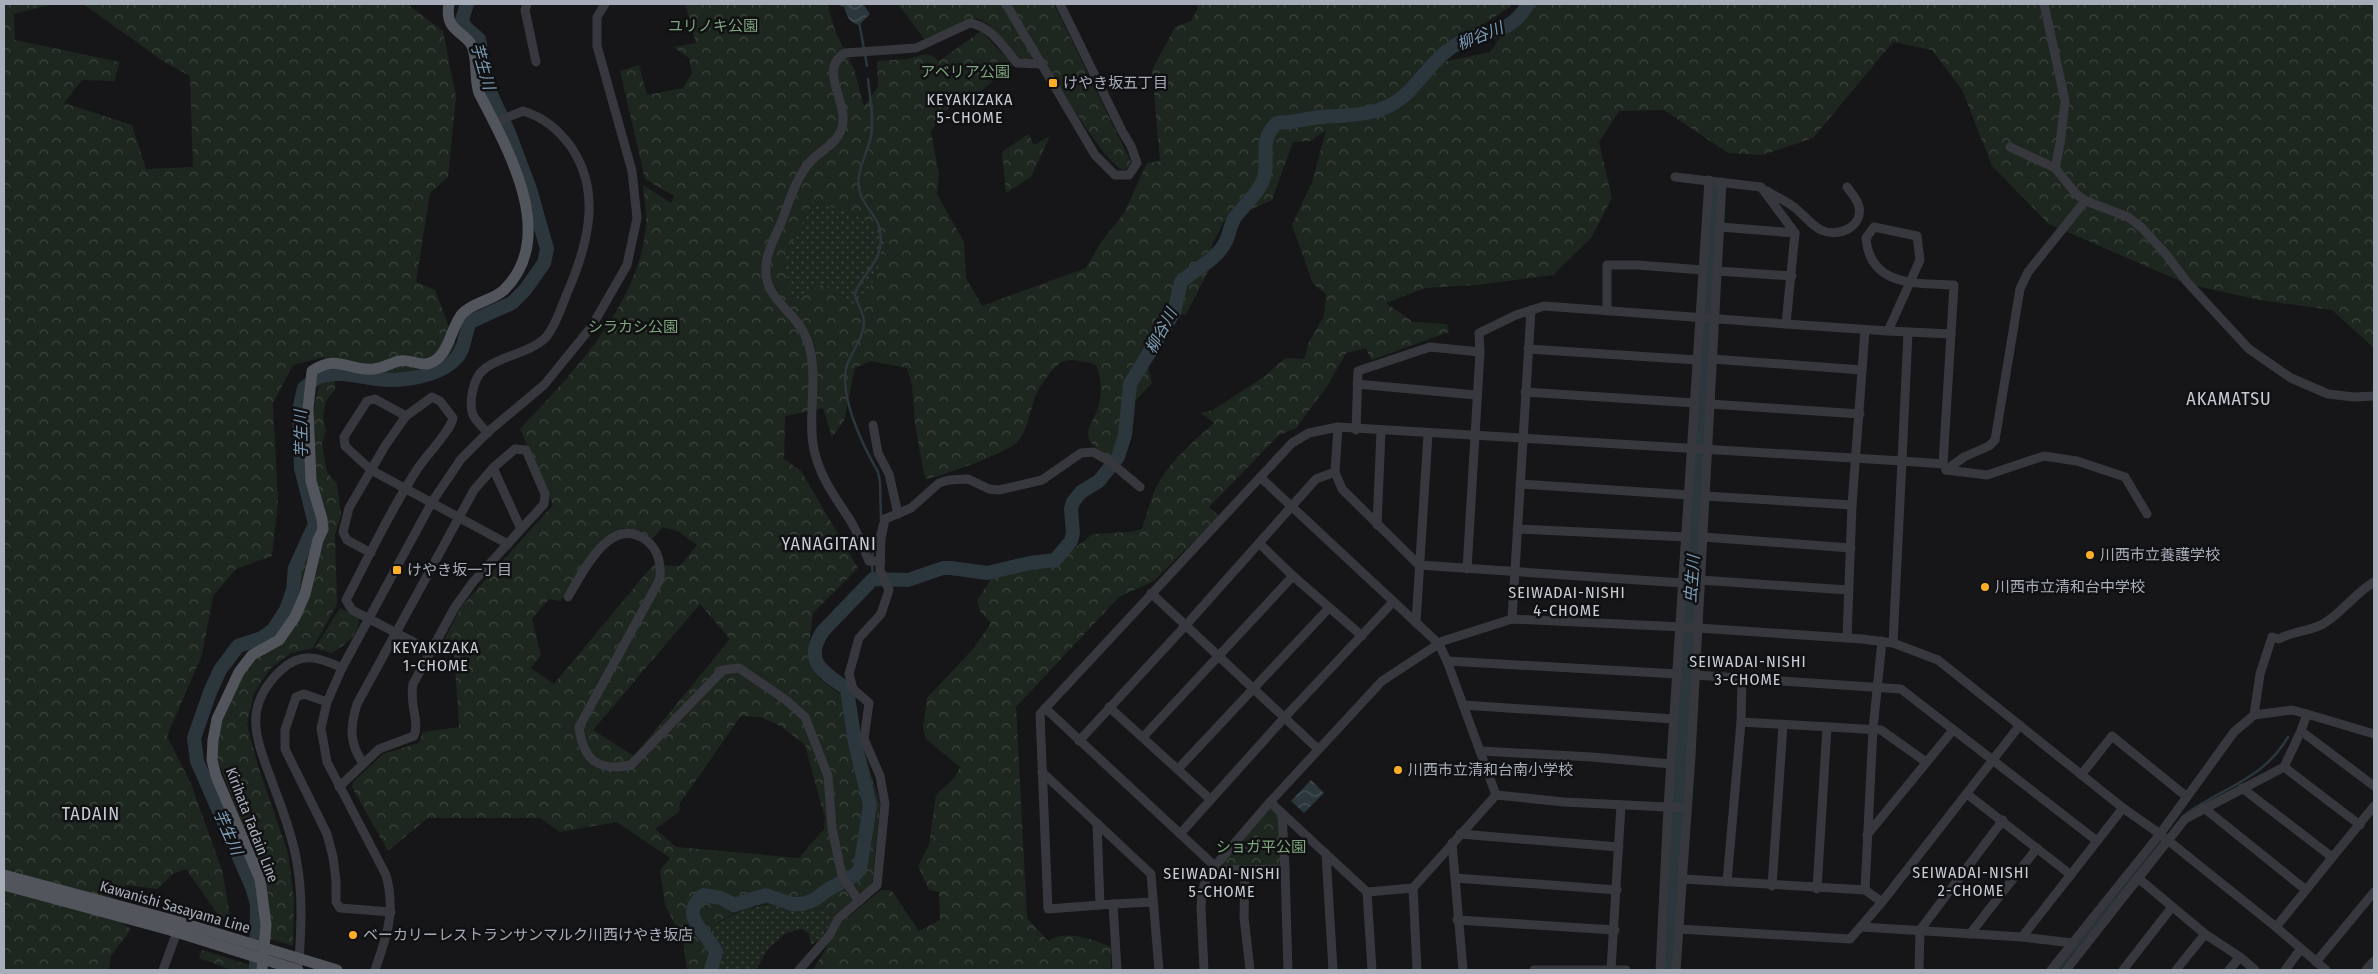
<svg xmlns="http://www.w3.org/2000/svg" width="2378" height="974" viewBox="0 0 2378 974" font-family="'Fira Sans Condensed','Noto Sans JP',sans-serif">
<defs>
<pattern id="grass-dots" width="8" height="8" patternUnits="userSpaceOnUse" patternTransform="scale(1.25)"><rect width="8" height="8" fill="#1e271f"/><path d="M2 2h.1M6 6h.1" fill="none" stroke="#3c443d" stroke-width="1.8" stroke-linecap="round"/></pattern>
<pattern id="forest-crowns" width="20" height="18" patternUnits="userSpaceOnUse" patternTransform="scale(1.25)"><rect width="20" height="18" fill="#1e271f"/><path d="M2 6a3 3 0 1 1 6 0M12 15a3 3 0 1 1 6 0" fill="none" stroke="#3c443d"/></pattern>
<pattern id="water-waves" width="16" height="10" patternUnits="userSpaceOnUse" patternTransform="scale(1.25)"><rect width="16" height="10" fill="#2b363d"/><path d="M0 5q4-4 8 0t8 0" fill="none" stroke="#475057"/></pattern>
</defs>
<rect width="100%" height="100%" fill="#161618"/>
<g fill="url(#grass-dots)">
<path d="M814,201L863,218L887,244C883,264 871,293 854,305L822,284L793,302L783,260Z"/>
<polygon points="770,904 793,911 823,909 835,915 822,938 811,945 809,934 802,929 786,933 768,949 756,970 714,970 718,956 711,929 713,926 745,909"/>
</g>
<g fill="url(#forest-crowns)" fill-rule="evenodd">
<polygon points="4,4 53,4 14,14 15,40 120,62 114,81 82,80 64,103 132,125 146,169 193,167 190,76 166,63 83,4 407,4 443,31 456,97 448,177 430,193 416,282 435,290 459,353 414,378 379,376 367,384 334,372 335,389 326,401 323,416 326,431 322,444 327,472 337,484 341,515 335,535 337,604 313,648 291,653 270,669 254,693 247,725 258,766 288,853 294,899 293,946 268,938 271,919 262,875 217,758 218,732 241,674 252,659 280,642 295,627 302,611 296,595 304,553 318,528 312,469 311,424 318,388 325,378 329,365 324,357 293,365 273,403 278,503 272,556 236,569 213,596 202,655 167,736 191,784 222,870 231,921 221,919 186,869 173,874 157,889 127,885 114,894 110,915 131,929 111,956 109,970 4,970"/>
<path d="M685,4H827L836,33L854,69L864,106L878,87L877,61L908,59L925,54L931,55L939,61L981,31L1013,65L962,106L956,100L940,117L931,132L939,174L937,194L964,242L966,278L982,306L1086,268L1101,242L1124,213L1147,163L1160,161L1152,70L1175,27L1191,21L1198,8L1195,4H1504L1511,6L1420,67L1490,52L1519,11V4H2374V348L2332,310L2260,300L2187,284L2049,224L1992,166L1962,90L1932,50L1893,42L1813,138L1762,155L1728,153L1664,110L1619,111L1599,142L1612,198L1591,238L1553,275L1476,285L1425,288L1386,303L1413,322L1447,324L1449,332L1371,360L1366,348L1346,353L1328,385L1296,428L1279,435L1209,507L1219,516L1154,581L1119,597L1016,707L1027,918L1048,941C1067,929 1092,939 1111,947V970H813L841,923L881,890L892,891L919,931L940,920L939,892L929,890L918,866L929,845L936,795L955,777L960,767L926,739L923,728L927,698L973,649L991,623L980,611L977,600L992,578L998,574L1051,566L1093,534L1130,532L1142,529C1146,517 1149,504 1154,492C1167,463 1191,444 1214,423L1201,413L1213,410L1265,376L1283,360L1288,358L1304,359L1309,342L1324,316L1326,294L1313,284L1292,225L1312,182L1326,130L1310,141L1293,142L1272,200L1224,221L1212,245L1210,268L1186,314L1156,318L1153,330L1162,348L1148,367L1152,383L1132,404L1129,409L1131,427L1124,448L1110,459C1104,454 1094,448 1090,441C1083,430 1096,418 1098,408C1102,394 1102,378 1096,365C1088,362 1070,358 1062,362C1054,366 1042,383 1038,391C1029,408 1030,429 1016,443C1004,454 944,475 927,479L924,474L915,424L912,385L907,368L871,361L855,368L844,421L832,437L823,408L785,416L784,459L801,471L858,568L813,613L808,654L820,679L855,705L864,750L880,804L872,884L835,915C817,905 811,913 794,911C786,910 779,905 771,904C757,902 719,918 711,929L718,956L714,970H687L683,940L665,905L660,870L670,858L617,822L560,832L540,818H428L388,851L352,787L353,782L383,754L419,743L423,732L459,727L454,653L439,650L461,607L553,505L520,429C571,375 641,303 646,224C647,211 644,198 643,185L671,203L674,196L645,179L620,71L639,65L647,95L683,88L692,73L689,58L673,47L696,43ZM814,201L863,218L887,244C883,264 871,293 854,305L822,284L793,302L783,260ZM663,527L679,532L697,545L680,566L653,565L554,684L531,668L541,655L532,619L549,599L560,601L603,539L623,528L641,531L651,540ZM700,604L730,639L634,756L593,730ZM741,716L761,717L782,727L805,745L825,818L824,829L799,858L676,847L655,829L679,812L680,803Z"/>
<path d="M898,4H1054L1131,162L1129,167L1124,170C1105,166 1053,75 1040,54L1024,62L1019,61L989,25L977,18L924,39Z"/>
<polygon points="1028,134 1034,145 1050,136 1031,177 1006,193 1002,152"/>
<path d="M340,608L359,618C360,635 344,646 331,653L315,648Z"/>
<polygon points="1270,802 1282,813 1285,869 1215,866"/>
<polygon points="202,950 266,970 232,970 199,958"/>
</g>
<g fill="url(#water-waves)">
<path d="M837,4H863L870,14L859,25C849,23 847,16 844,7Z"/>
<polygon points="1311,780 1324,793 1304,813 1291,801"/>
</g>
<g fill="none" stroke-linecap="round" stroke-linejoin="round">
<g stroke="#2b363d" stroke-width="2.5">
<polyline points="859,22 864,49"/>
<polyline points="865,54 867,66"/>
<path d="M868,79C870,98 874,118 871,136C868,153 856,170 859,188C863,212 885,215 880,247C877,266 860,277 855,294C856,304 864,311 864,322C864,337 852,351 847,365C838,395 863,446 878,472L880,482L881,519"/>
<polyline points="872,557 880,524"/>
<polyline points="872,563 873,579"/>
<path d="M2186,814C2223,787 2263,780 2288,737"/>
<polyline points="2058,970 2164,839"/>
</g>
<g stroke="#2b363d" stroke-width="14">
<path d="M256,970L257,904L252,887L197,761L194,738L210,692L220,670L238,646L262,638L273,630L286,610L293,590L295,568L315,524L301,468L299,410L304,388C308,385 314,379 319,377C336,370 360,377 377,379C402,382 443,377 459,355C465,346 465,333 470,322L512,303L525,290L544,263L547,249L530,189L509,133L488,88L479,39L465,27L462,20L467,4"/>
<path d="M711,970L716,952C706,931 678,916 703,895L721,898L734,905L766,895L792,904H803L814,900L829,889L855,875L860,869L870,805L855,743L847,689C825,673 802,662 823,631L873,579L908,580L943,568H951L987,573L1030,563L1055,560L1071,541L1073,533L1071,509L1073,502L1081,492L1099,481L1118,457L1125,435L1130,384L1174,312L1181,282C1196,268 1217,260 1226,241C1230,233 1230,224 1236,216C1244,206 1256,195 1262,183C1272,161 1256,142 1277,123C1292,123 1307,118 1322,117C1351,115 1382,116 1405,95C1423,78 1436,56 1457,44C1486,28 1508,38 1528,4"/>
<polyline points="1668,970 1716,188"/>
</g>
<g stroke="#37383e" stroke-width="9">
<polyline points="527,4 525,10 536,62"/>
<polyline points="1006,4 1095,155 1115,175 1129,175 1137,163 1131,146 1122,131 1060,4"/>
<polyline points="2044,4 2065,101 2060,144 2055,168"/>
<polyline points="2010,147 2055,168 2077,195 2086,201 2128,217 2141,227 2165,253 2187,282 2249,349 2291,378 2328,394 2354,397 2374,396"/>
<path d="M1675,177L1761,187L1795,233L1786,324L1888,331L1920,260L1917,236L1874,227L1866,238C1870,287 1916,283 1954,285L1943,464L1902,461L1893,643"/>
<path d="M1767,191C1776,197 1786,201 1794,207C1803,214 1811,225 1821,230C1838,238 1863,227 1859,207C1858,200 1851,192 1847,187"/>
<polyline points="1720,227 1795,233"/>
<polyline points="1717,271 1792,276"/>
<polyline points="1607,311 1607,265 1637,265 1703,270"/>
<polyline points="1888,331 1951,334"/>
<polyline points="1528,349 1697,360"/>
<polyline points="1712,359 1862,370"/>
<polyline points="1357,384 1476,395"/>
<polyline points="1525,392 1695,403"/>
<polyline points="1710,404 1860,414"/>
<polyline points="406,416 375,399 367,401 344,437 345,446 371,470 508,544"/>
<polyline points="873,425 878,453 889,474 898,514"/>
<polyline points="1338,427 1335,472 1342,489 1419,565 1683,583"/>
<polyline points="1356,430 1358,371 1430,347 1480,352 1479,333 1516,315 1544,306 1786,324"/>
<path d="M488,433C483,428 476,421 473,415C469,405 472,388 477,378C487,357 531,355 547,336C557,323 562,305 568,291C588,244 602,192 571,147C559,130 543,117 523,111L494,123"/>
<polyline points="493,468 521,529"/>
<polyline points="1946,470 1964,457 1989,446 1995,440 2020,289 2028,272 2085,201"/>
<polyline points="1946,470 1987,475 2044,456 2077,461 2125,477 2147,514"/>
<polyline points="1260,477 1439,644 1447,661 1496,795"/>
<polyline points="1520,484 1689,495"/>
<polyline points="1705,496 1852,505"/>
<polyline points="1377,525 1381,431"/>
<polyline points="1517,529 1686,537"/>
<polyline points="1703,537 1851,548"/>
<polyline points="1259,543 1293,576 1362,636"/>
<path d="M371,553L347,540L343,532L349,508L385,446L406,416L432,397L440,401L453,418C450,432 427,454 418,468C391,509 369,556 346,600L352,610L431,651"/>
<path d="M881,561H869C863,548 858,532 850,520C835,497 820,477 814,450C806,413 822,369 804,333C791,307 759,296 767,259C769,247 776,235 781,223C789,203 795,179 810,162C820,150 835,146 841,130C852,106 816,70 845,53L916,48L970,23C991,26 1004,48 1017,63L1042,64"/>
<polyline points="1467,569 1480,352"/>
<polyline points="1700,580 1848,590"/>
<polyline points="1151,593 1318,749"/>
<path d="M568,597C583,572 611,512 647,541C659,551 661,564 660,579L579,727C583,760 598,772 631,765L723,670L739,668L786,700L805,717L828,776L832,828L842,876L859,901"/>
<polyline points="1512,619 1531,310"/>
<polyline points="1416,623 1428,434"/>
<polyline points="1847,638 1852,505 1865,330"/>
<polyline points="1447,661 1677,674"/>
<polyline points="1695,675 1901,689 2097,841"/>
<polyline points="327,702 304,694 296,697 285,730 285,749 327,834 333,857 336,881 336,902 340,908 391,912"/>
<polyline points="1463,705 1674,719"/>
<polyline points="1109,707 1210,799"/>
<polyline points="1045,708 1219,870 1285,869 1282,813"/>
<path d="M2254,715L2260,674L2272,637L2279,639C2292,631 2309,632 2323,624C2342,613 2355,593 2374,582"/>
<polyline points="1741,722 1881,730 1926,762"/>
<polyline points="2301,731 2374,786"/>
<polyline points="1143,737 1293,576"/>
<polyline points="1079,741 1186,625 1316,479 1335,472"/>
<polyline points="1481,751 1592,757 1671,764"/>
<polyline points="2284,767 2360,825"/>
<polyline points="1178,769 1329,608"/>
<polyline points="1042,772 1151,874 1159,970"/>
<polyline points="2081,775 2112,736 2187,797"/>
<path d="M339,787L379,749L414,736C420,722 409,705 413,684L455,607L473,582L544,504L545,494L526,450L515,449L493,468L474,490L357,704C350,727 349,743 363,763"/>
<polyline points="2242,788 2332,857"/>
<polyline points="1967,794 2071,875"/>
<polyline points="1270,802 1367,892 1413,888 1496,795 1564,802 1687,808"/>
<polyline points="2204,808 2306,890"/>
<polyline points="1097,823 1100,905"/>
<polyline points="1180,834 1284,718 1393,602"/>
<polyline points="1460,834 1619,847"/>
<polyline points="1867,835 1953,730"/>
<polyline points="1452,843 1463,970"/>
<polyline points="1326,854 1333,970"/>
<polyline points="1285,869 1288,970"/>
<polyline points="1245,870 1244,917 1250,970"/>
<polyline points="1455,878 1617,890"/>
<polyline points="2138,878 2205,934 2240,957 2255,970"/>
<polyline points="1683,879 1865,890"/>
<polyline points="1727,882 1741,722 1742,679"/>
<polyline points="1772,886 1783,725"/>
<polyline points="1413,888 1417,970"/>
<polyline points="1817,889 1827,727"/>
<polyline points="1367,892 1372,970"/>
<polyline points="1882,902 1865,890 1873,729 1882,641"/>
<polyline points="1113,904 1153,902"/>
<polyline points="1457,920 1615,930"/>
<polyline points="1862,927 2022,937 2073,943"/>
<polyline points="2276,927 2374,806"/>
<polyline points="1679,929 1850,939 1882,902 2020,725"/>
<polyline points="1970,934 2037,848"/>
<polyline points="2022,937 2123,808"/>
<polyline points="2316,962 2374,892"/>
<path d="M299,963C301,929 303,897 297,863C293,838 283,811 274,787C258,743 240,709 280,671C301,651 319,657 342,668"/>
<polyline points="163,970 177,932"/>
<path d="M375,970C387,935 396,912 386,875L327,762L321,728L327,702L342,668L432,502L461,459L489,431L544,385L592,326L627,265L637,218L632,171L597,46V17L605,4"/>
<polyline points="799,970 829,936 838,919 877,885 885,804 880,776 864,739 869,703 853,689 849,674 859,638 881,614 889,590 880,570 881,539 885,519 911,508 939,483 949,480 968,479 989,489 999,490 1042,480 1081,453 1093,452 1109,461 1140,487"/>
<polyline points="1117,970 1113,904 1048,909 1040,714 1292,443 1309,433 1338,427 1902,461 1908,332"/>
<polyline points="1204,970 1201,908 1202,892 1206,880 1215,866 1270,802 1382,681 1443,641 1512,619 1683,627 1862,639 1893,643 1938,660 2123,808 2160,834 2276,927 2326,970"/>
<polyline points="1534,970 1626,970"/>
<polyline points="1611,970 1621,805"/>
<polyline points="1660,970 1668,807 1709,180"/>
<polyline points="1676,970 1691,756 1722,182"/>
<polyline points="1919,970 1920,930 2003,820"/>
<polyline points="2051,970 2160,834 2234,732 2254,715 2292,710 2307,714"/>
<polyline points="2066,970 2185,819 2284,767 2301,731 2307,714 2374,734"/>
<polyline points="2123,970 2172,907"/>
<polyline points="2176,970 2205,934"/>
<polyline points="2229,970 2240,957"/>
<polyline points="2285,970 2300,950"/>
<polyline points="2366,970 2374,961"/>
</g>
<g stroke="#53555d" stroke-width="11">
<polyline points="4,875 176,921 337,970"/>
<polyline points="4,885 170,930 298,970"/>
<path d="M262,970L266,925L260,879L216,776L212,760L213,740L217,719L239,672L252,655L279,640L295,617L305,594L318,540L323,529L322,519L311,481L308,409L312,371C338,353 349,372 374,369C383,368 391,363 399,361C408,359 416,364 425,364C448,363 451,326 462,314C473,302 492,301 504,290C559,236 507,148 479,93C474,79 478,60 472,46C465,31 444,32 449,4"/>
</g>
</g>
<g fill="#ffae28" stroke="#111113" stroke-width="2">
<rect x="1048" y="78" width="10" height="10" rx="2.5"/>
<circle cx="2090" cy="555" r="5"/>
<rect x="392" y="565" width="10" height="10" rx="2.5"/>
<circle cx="1985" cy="587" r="5"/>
<circle cx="1398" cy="770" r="5"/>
<circle cx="353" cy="935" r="5"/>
</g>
<g text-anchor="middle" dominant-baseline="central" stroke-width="5" stroke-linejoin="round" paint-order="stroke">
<g font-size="15" fill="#7da67e" stroke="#111113">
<text x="713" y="26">ユリノキ公園</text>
<text x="965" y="72">アベリア公園</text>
<text x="633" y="327">シラカシ公園</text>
<text x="1261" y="847">ショガ平公園</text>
</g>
<g font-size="15" fill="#a7adb9" stroke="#111113" text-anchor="start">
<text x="1063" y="83">けやき坂五丁目</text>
<text x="2100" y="555">川西市立養護学校</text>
<text x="407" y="570">けやき坂一丁目</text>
<text x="1995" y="587">川西市立清和台中学校</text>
<text x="1408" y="770">川西市立清和台南小学校</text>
<text x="363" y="935">ベーカリーレストランサンマルク川西けやき坂店</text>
</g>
<g font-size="15" fill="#a7adb9" stroke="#111113">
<text transform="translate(252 825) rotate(69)">Kirihata Tadain Line</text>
<text transform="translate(175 907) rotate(16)">Kawanishi Sasayama Line</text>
</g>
<g font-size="16" font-style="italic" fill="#7c9db7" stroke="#111113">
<text transform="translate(1480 36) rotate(-22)">柳谷川</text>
<text transform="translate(483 66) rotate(74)">芋生川</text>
<text transform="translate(1161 331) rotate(-62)">柳谷川</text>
<text transform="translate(301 434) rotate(-91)">芋生川</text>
<text transform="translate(1692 579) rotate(-86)">虫生川</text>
<text transform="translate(228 832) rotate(66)">芋生川</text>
</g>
<g font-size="16" letter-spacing="1" fill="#c8ccd5" stroke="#111113">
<text x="970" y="99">KEYAKIZAKA<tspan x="970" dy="18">5-CHOME</tspan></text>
<text x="1567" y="592">SEIWADAI-NISHI<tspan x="1567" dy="18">4-CHOME</tspan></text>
<text x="436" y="647">KEYAKIZAKA<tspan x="436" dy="18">1-CHOME</tspan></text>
<text x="1748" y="661">SEIWADAI-NISHI<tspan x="1748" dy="18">3-CHOME</tspan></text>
<text x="1971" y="872">SEIWADAI-NISHI<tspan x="1971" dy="18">2-CHOME</tspan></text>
<text x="1222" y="873">SEIWADAI-NISHI<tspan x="1222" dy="18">5-CHOME</tspan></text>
</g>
<g font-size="18" letter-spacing="1" fill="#c8ccd5" stroke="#111113">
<text x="2229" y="399">AKAMATSU</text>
<text x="829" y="544">YANAGITANI</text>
<text x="91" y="814">TADAIN</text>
</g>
</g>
<rect width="2378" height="974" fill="none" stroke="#a7adb9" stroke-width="10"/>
</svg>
